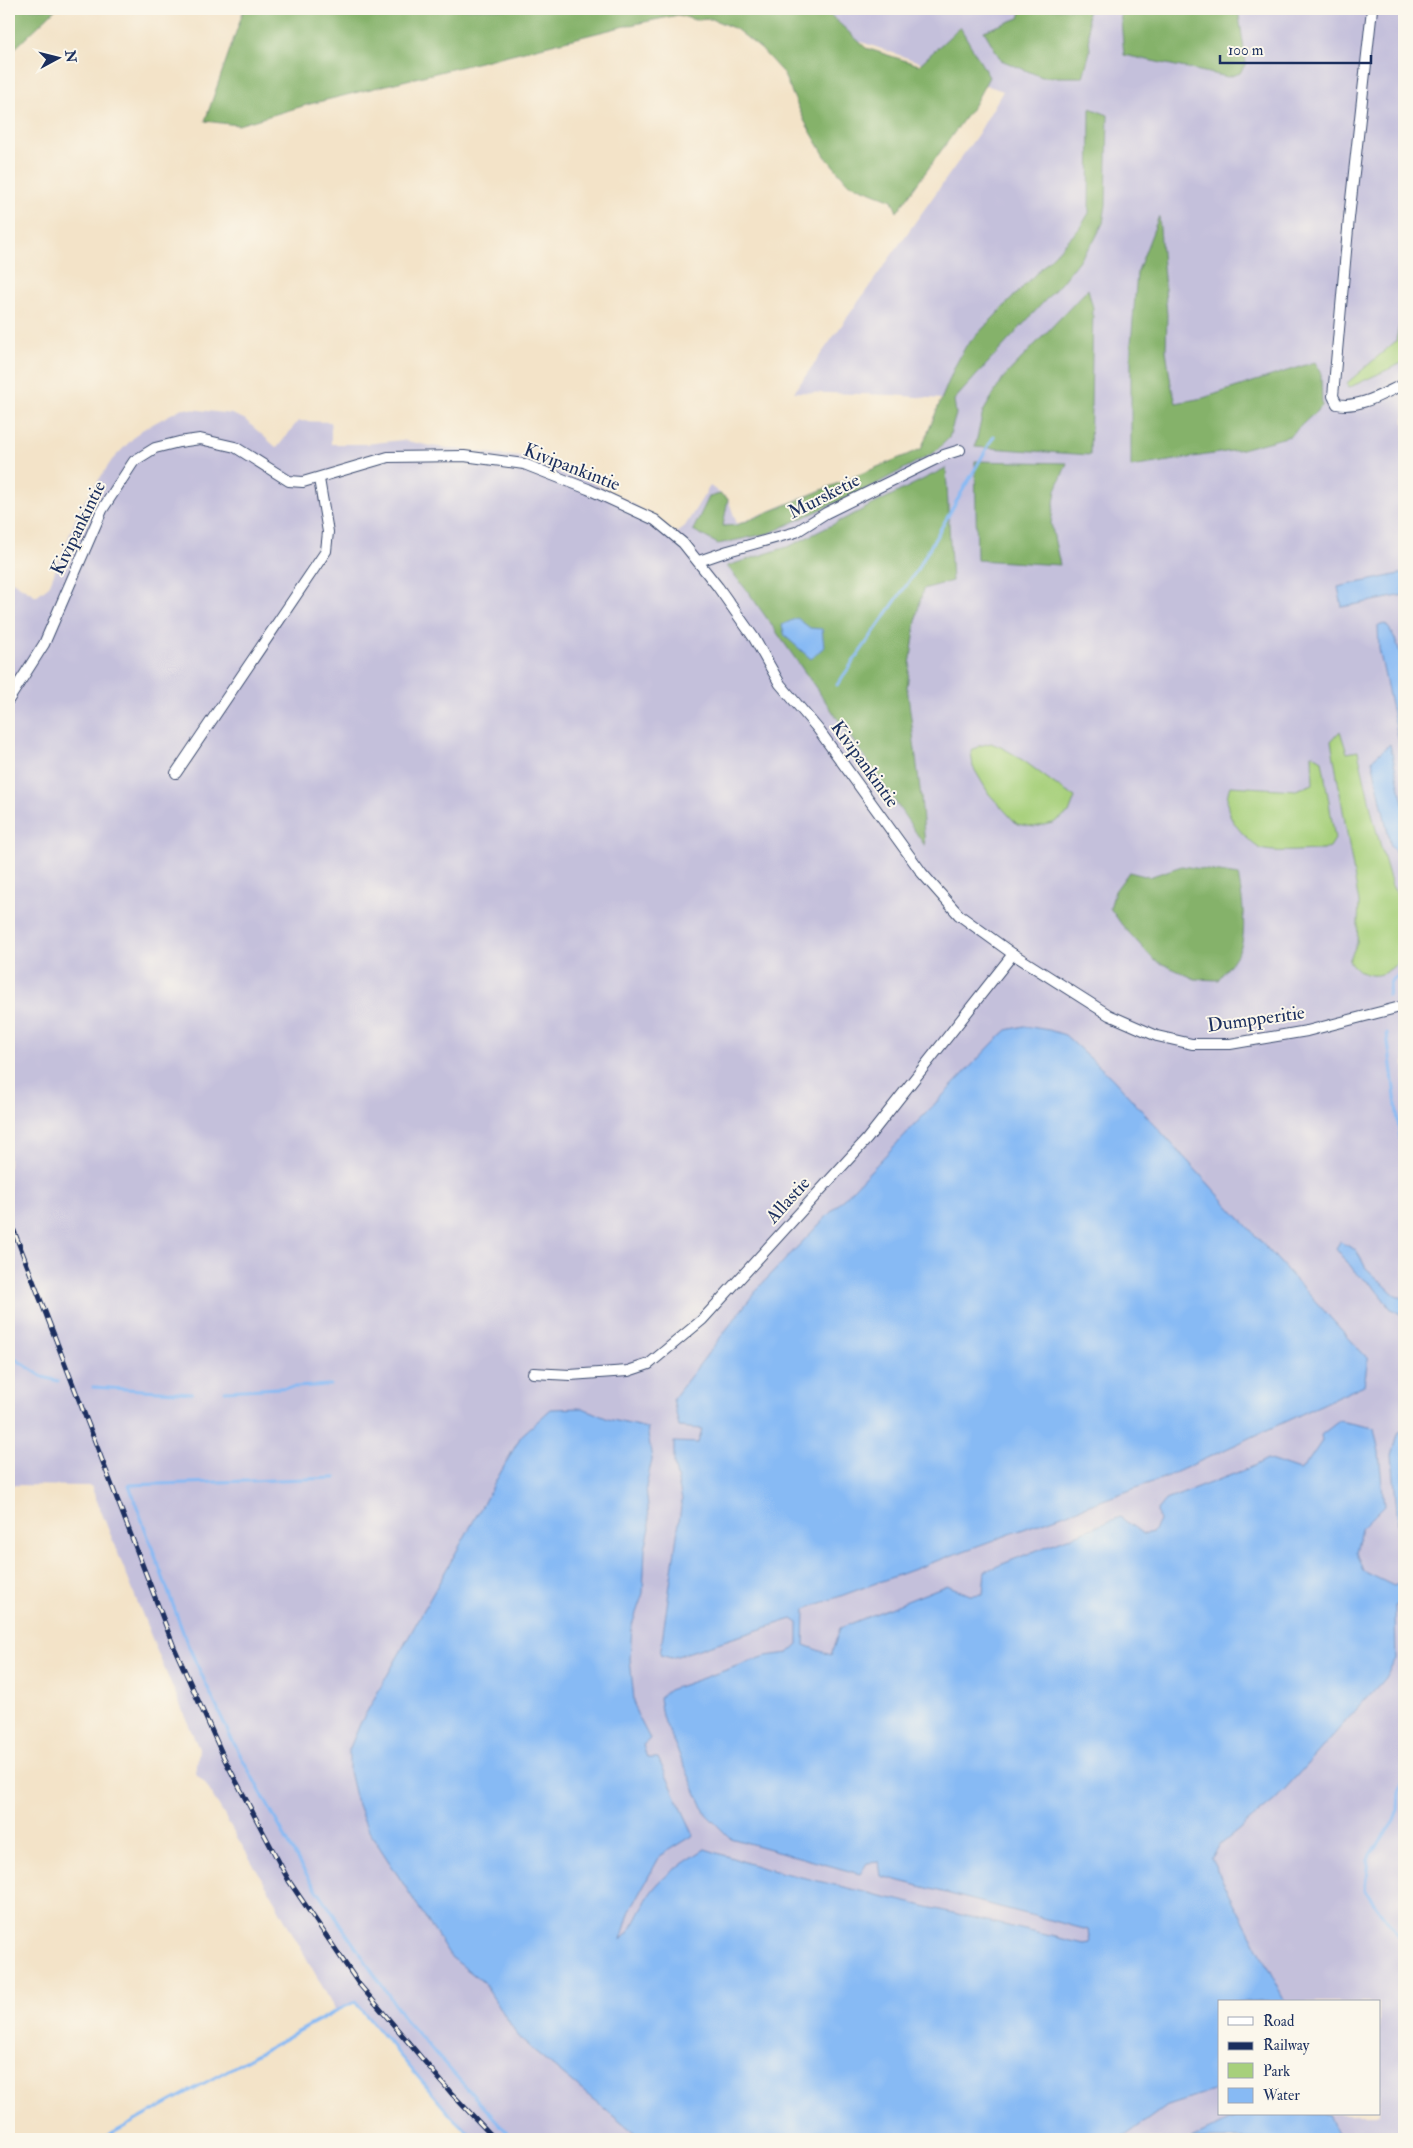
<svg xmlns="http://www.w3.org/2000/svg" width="1413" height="2148" viewBox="0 0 1413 2148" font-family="'IM FELL Double Pica',serif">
<rect width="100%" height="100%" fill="#fbf7ec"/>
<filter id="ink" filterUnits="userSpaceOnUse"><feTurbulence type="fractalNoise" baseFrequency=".02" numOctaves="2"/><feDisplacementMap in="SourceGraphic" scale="10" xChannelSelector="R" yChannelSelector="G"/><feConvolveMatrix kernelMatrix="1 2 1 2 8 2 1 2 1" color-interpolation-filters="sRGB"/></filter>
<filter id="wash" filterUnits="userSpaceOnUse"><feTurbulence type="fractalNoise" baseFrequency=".0096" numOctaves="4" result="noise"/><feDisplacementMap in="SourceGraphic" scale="20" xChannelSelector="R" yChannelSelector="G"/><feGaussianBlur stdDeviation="1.12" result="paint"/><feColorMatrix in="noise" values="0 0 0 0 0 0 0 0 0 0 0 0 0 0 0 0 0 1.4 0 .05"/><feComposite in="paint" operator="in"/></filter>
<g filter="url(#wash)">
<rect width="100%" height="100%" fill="#f3e3c8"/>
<path fill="#c4c0db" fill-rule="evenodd" d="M766,9H1404V2139H475L451,2116L355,2002L336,2011L269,1891L205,1783L196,1774L199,1749L159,1656L91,1486L9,1485V579L36,596L49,586L80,508L112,460L140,431L182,408L232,414L244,419L277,448L298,421L331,422V444H366L402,440L431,446L529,458L579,475L635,505L675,534L685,526L710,486L728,499L737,524L921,449L941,399L892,395L794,392L978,134L1003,91ZM1219,2002H1379V2114H1219Z"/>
<g fill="#a7d07b" stroke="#61806c">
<polygon points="1404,303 1404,362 1348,388 1347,383 1396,341"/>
<path d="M1340,731L1347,753L1358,751L1374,822L1392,886L1404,905V957C1398,962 1389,972 1381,974C1369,978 1356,971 1349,961L1357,943L1359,903L1331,741Z"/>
<path d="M991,743C1022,754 1046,781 1075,797L1069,813L1053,823L1034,827L1017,824L989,794L973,767L971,751L979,746Z"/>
<path d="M1312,754L1322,760L1335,839L1330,847L1323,850C1304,850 1284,853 1265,850C1258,849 1251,842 1246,837C1232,823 1222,807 1230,786L1296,790L1313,784Z"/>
</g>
<g fill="#85b26b" stroke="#507064">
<polygon points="9,9 56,9 9,54"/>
<polygon points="244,9 824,9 866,48 919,65 960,27 989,77 974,105 897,212 892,200 848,183 825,156 805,122 783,73 761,49 736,29 712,19 695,20 678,15 621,27 310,104 238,125 205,121"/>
<polygon points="1022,9 1087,9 1090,51 1083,77 1042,77 1001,60 984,31 1019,18"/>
<polygon points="1120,9 1238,9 1246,63 1240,73 1228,77 1124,55"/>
<polygon points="1090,108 1108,115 1106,205 1103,223 1094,241 1061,283 954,400 956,414 949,438 935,452 876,484 770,533 718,544 693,530 709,497 720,494 728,499 723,526 737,525 921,449 955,366 966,346 1079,229 1089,213"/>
<polygon points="1159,216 1167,315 1166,350 1171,384 1176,403 1203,398 1315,362 1321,374 1322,406 1290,436 1238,450 1131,467 1131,344 1137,273"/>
<polygon points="1088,289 1093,308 1090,455 975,447 983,412 1003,378"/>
<polygon points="975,461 1067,463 1056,490 1051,523 1060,565 977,560"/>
<polygon points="946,468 952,581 923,589 917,614 907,687 921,797 925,846 871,766 749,593 727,566 790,546"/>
<path d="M1182,866L1238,875C1242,896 1246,922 1242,943C1239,956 1226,969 1218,980L1195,979L1154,960L1122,925L1110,908L1115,891L1129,872L1149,877Z"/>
</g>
<g fill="#87baf4" stroke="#5174a9">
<polygon points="1404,573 1404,595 1342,607 1338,587"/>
<polygon points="797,618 810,628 822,629 824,647 811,659 785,636 782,625"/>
<path d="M1385,624C1413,651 1404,727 1404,765L1379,649L1378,626Z"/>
<polygon points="1390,744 1404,807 1404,852 1398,854 1391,847 1372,760"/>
<path d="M1024,1026L1049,1030L1065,1035L1112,1078L1368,1359L1364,1385L1166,1477L805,1609L804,1645L831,1655L840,1628L947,1585L970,1595L983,1594L985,1571L1120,1517L1143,1534L1153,1532L1159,1521L1157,1511L1166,1500L1252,1467L1267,1459L1299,1470L1305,1466L1322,1441L1321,1435L1339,1421L1374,1428L1379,1452L1384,1506L1361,1529L1356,1552L1363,1571L1394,1586L1404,1580V1603L1395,1606L1396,1660L1384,1679L1275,1800L1219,1846L1211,1859L1286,2002H1219V2089L1165,2107L1121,2139H641L520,2039L483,1982L451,1957L367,1828L355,1797L349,1771V1750L360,1724L521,1436L551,1409L583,1408L608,1419L647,1428L652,1459L646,1487L650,1528L645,1549L643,1593L632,1625L630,1659L635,1710L650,1739L643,1745L647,1758H658L694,1835L660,1856L630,1910L621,1940C639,1924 641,1903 655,1887C668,1872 688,1860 705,1849L763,1868L1084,1944L1090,1943L1088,1930L881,1876L879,1862L867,1863L860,1874L730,1838L706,1814L662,1716L659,1698L669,1690L766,1656L788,1653L798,1644V1623L792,1619L671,1658L660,1655L682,1500L674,1464V1442L698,1443L702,1429L679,1427L673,1399L759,1287L996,1040L1007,1030Z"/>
<polygon points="1340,1242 1356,1250 1366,1268 1394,1294 1404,1299 1404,1316 1391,1309 1373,1286 1356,1273 1336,1248"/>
<polygon points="1404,1431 1404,1560 1400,1547 1392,1455 1399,1432"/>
<polygon points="1241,2114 1328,2114 1339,2139 1191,2139"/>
</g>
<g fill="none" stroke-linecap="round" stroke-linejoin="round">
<g stroke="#87baf4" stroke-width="3">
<polyline points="837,685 917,570 994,436"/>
<polyline points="1388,995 1391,981 1404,971"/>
<polyline points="1387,1033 1404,1169"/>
<polyline points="9,1355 43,1377 58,1381"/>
<polyline points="93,1387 192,1393"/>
<polyline points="225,1391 330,1385"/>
<polyline points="336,1478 129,1485 187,1643 230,1736 302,1868 407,2022 513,2139"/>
<polyline points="1404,1780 1399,1792 1398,1810 1394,1821 1368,1859 1365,1890 1404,1943"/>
<polyline points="102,2139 336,2011 355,2002 451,2116 475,2139"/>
</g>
</g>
</g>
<g filter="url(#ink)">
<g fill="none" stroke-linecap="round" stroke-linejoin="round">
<defs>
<g id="minor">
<path d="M1372,9L1349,218L1333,396L1337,404C1359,409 1384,393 1404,384"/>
<polyline points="699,561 728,551 796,532 826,513 944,455 960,450"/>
<polyline points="9,699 44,644 102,510 134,461 155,448 179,442 200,439 235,447 289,481 303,482 388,457 464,456 524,464 588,489 655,520 683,543 718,587 754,638 780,684 818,729 922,873 959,915 1013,954 1109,1015 1157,1036 1192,1044 1230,1044 1307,1031 1404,1006"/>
<polyline points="176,773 326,551 328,532 319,479"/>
<polyline points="533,1373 570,1375 628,1371 649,1364 702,1320 867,1139 1013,954"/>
</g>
</defs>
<use href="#minor" stroke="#3b4a6e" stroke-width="12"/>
<use href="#minor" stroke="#fff" stroke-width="10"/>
<defs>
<polyline id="rail" points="9,1218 174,1647 225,1760 289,1881 359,1984 452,2094 495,2139"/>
</defs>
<use href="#rail" stroke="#1b2f5e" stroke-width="5"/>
<use href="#rail" stroke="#fbf7ec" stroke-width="3" stroke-dasharray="9" stroke-linecap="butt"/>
</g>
</g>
<g text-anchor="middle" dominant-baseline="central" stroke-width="4" stroke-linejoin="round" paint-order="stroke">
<g font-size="19" fill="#1b2f5e" stroke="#fbf7ec">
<text transform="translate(572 467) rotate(21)">Kivipankintie</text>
<text transform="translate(824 496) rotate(-27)">Mursketie</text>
<text transform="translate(78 528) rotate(-64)">Kivipankintie</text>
<text transform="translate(865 764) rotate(54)">Kivipankintie</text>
<text transform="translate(1256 1019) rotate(-8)">Dumpperitie</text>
<text transform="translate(788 1200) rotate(-48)">Allastie</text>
</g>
</g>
<rect width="1413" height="2148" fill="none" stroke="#fbf7ec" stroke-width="30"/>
<rect x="1218" y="2000" width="162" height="115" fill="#fbf7ec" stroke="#a1a7b3"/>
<rect x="1228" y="2017" width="25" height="8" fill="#ffffff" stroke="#a1a7b3"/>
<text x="1263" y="2026" font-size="15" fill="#1b2f5e">Road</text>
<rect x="1228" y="2042" width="25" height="8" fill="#1b2f5e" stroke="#a1a7b3"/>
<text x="1263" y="2050" font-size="15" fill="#1b2f5e">Railway</text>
<rect x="1228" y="2063" width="25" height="15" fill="#a7d07b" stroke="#a1a7b3"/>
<text x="1263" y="2076" font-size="15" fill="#1b2f5e">Park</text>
<rect x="1228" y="2088" width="25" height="15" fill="#87baf4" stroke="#a1a7b3"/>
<text x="1263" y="2100" font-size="15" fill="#1b2f5e">Water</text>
<g transform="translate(58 58) rotate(83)" stroke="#fbf7ec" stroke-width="4" paint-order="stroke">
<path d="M0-4L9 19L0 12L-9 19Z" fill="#1b2f5e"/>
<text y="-8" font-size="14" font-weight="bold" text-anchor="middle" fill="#1b2f5e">N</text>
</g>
<path d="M1220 55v8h151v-8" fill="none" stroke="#1b2f5e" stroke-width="2.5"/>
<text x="1228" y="55" font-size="15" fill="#1b2f5e" stroke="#fbf7ec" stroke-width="4" paint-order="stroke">100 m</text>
</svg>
